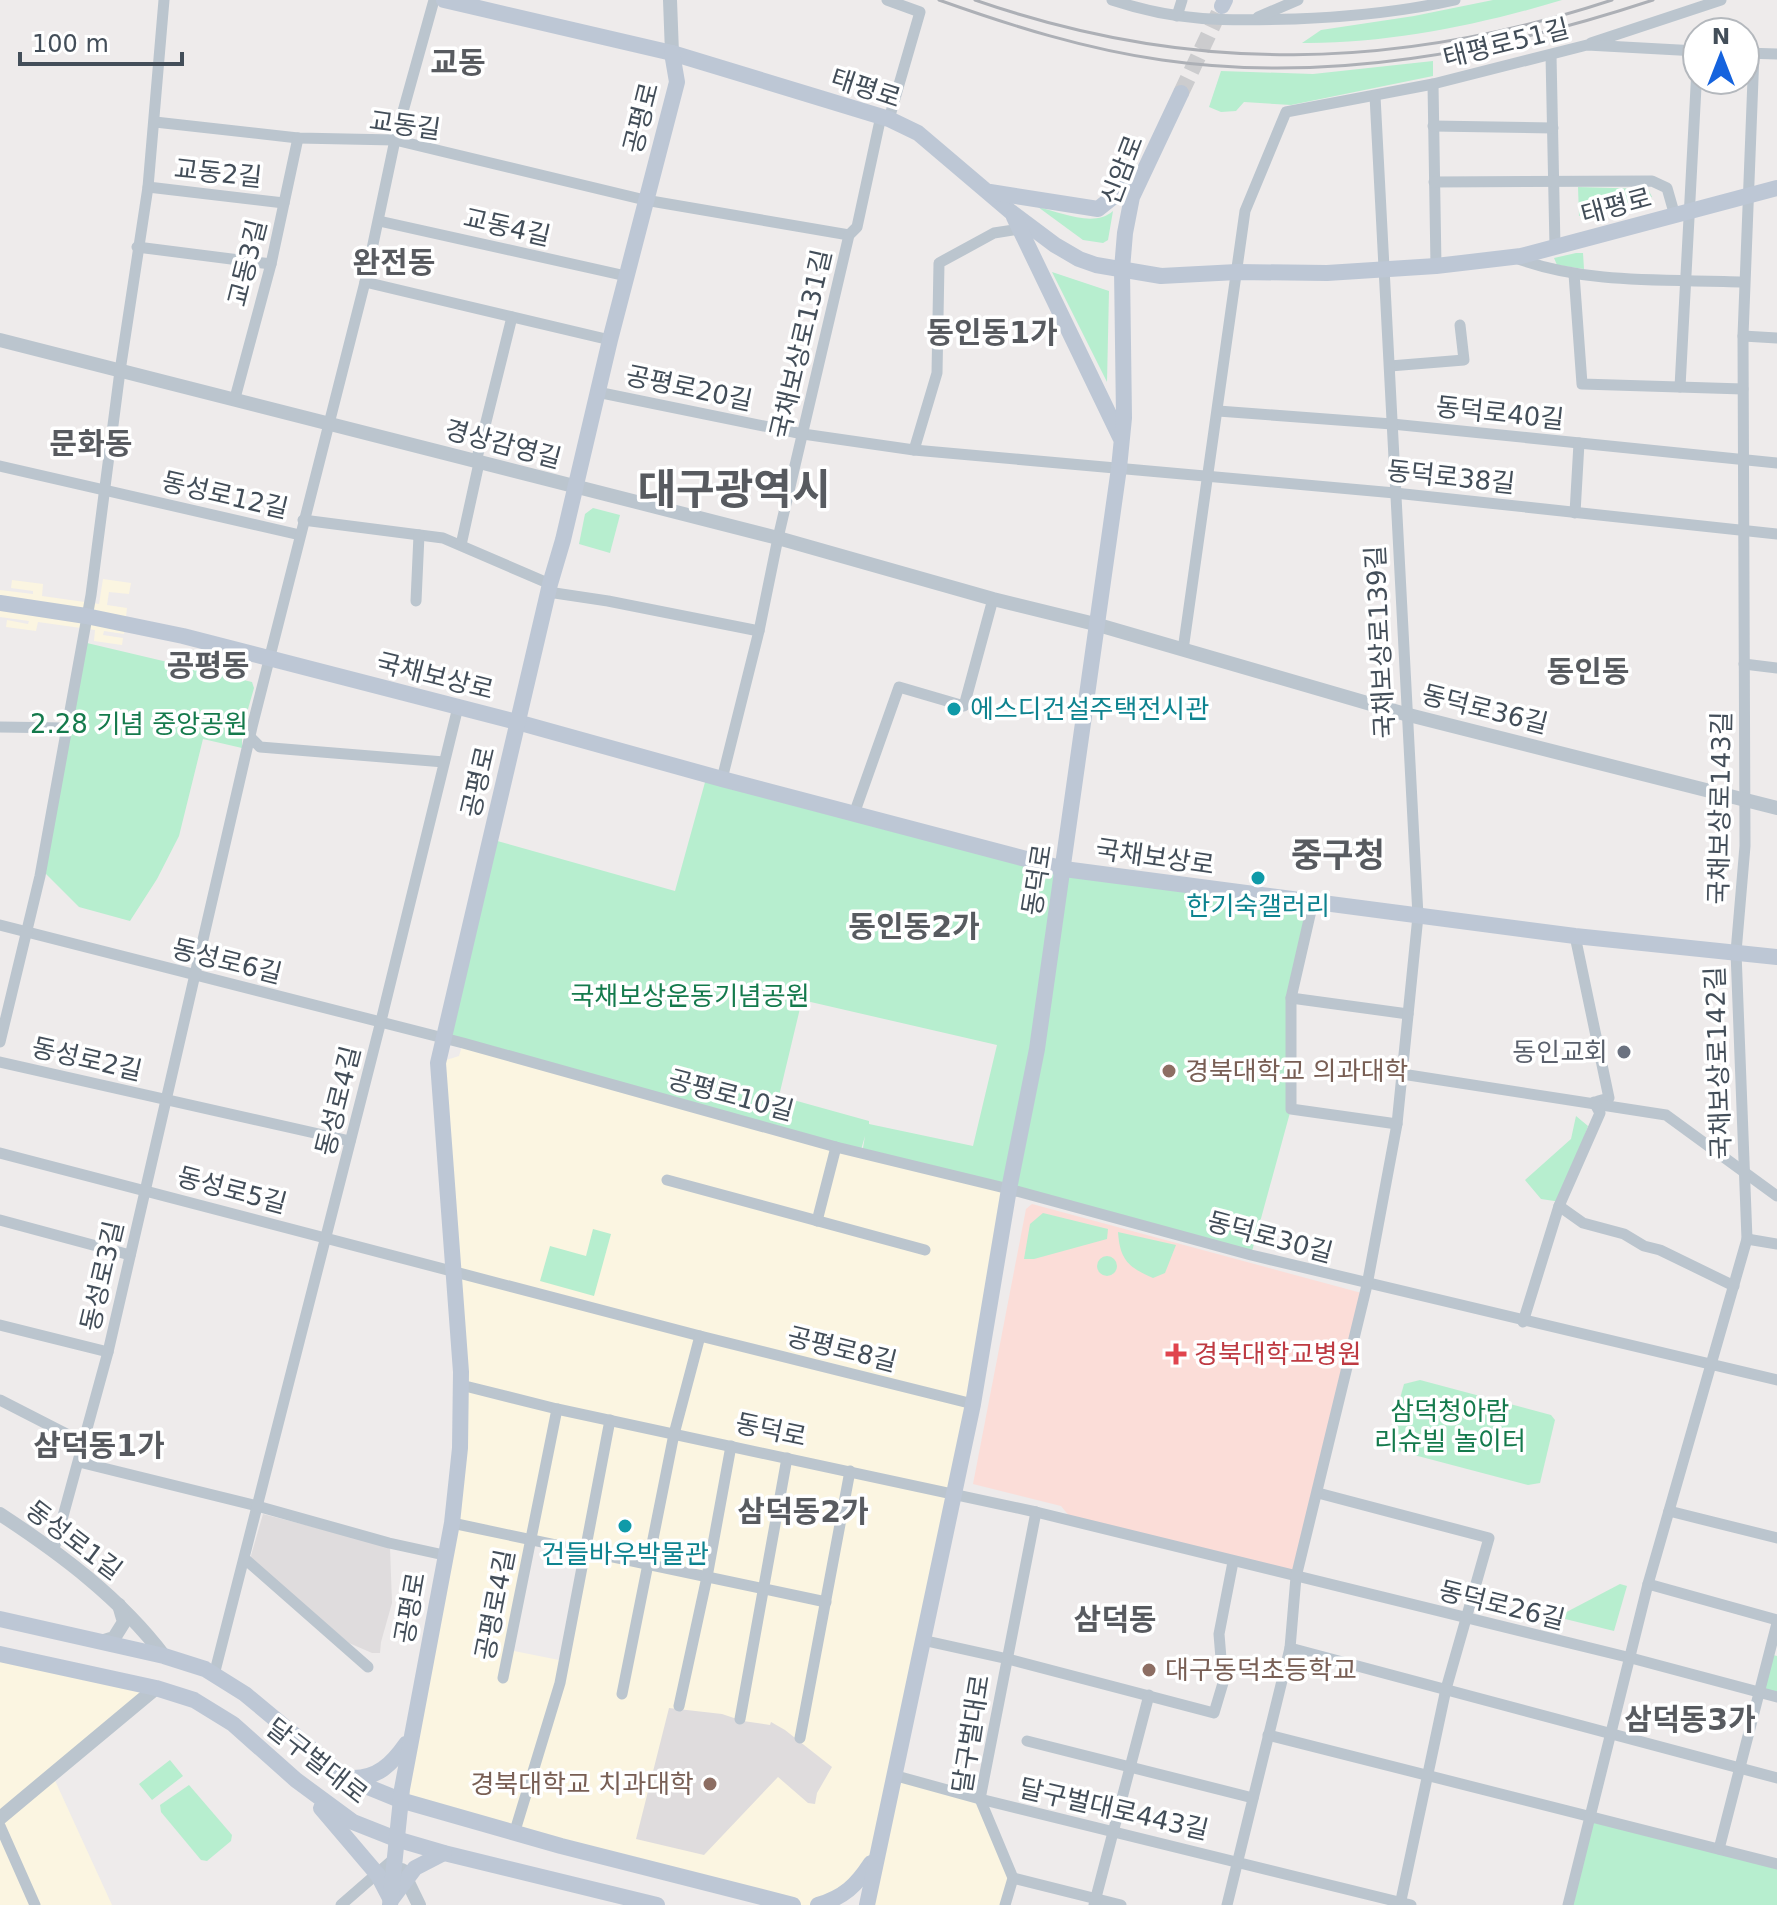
<svg xmlns="http://www.w3.org/2000/svg" width="1777" height="1905" viewBox="0 0 1777 1905" font-family="'DejaVu Sans','Noto Sans KR',sans-serif">
<rect width="100%" height="100%" fill="#eeebeb"/>
<g fill="#fbf5e1" fill-rule="evenodd">
<polygon points="103,579 131,583 129,594 109,592 107,605 127,608 124,634 104,631 103,635 123,638 122,645 94,641 95,630 38,622 36,631 6,627 7,620 28,624 29,621 0,617 0,590 33,594 33,591 11,588 12,580 43,584 42,596 99,604"/>
<path d="M463,1043L1009,1189L893,1775L980,1799L1013,1878L1006,1905H867L861,1878L818,1905H794L400,1800L460,1448L443,1061L459,1056ZM531,1540L585,1552L564,1661L509,1650Z"/>
<polygon points="0,1653 156,1688 52,1774 112,1905 0,1905"/>
</g>
<g fill="#dfdcdd">
<polygon points="263,1514 390,1547 392,1603 381,1642 380,1653 372,1653 349,1643 250,1559"/>
<polygon points="669,1708 722,1714 743,1721 770,1725 771,1722 785,1730 832,1767 817,1793 815,1804 808,1803 778,1777 704,1855 636,1839"/>
</g>
<polygon fill="#fbddd8" points="1032,1204 1369,1295 1299,1568 1289,1573 1070,1517 1061,1506 973,1484 1026,1209"/>
<g fill="#b7eecf" fill-rule="evenodd">
<path d="M1493,0H1562C1480,25 1387,44 1302,43L1321,30L1414,16Z"/>
<polygon points="1433,61 1433,76 1291,105 1244,102 1236,111 1221,112 1209,107 1221,71 1313,74"/>
<polygon points="1578,187 1648,189 1652,197 1579,216"/>
<path d="M1038,207C1060,212 1094,228 1113,211L1108,240L1103,243L1083,240Z"/>
<polygon points="1576,253 1583,253 1584,269 1557,265 1554,258"/>
<polygon points="1052,272 1109,291 1107,382"/>
<polygon points="593,508 620,515 610,553 579,544 585,514"/>
<polygon points="87,643 252,682 254,688 242,730 242,748 203,739 179,836 157,879 130,921 79,907 45,873"/>
<path d="M707,775L1064,869L1313,902L1291,998V1109L1251,1255L862,1154L865,1136L860,1153L443,1038L490,839L675,891ZM802,1000L997,1045L973,1146L869,1124V1121L779,1096Z"/>
<polygon points="1576,1116 1588,1126 1561,1202 1541,1199 1525,1180 1571,1139"/>
<polygon points="1043,1213 1108,1229 1107,1239 1034,1259 1024,1259 1030,1224"/>
<polygon points="593,1229 611,1234 594,1296 540,1281 550,1246 586,1256"/>
<path d="M1118,1232L1176,1245L1165,1273L1153,1278C1128,1267 1120,1260 1118,1232Z"/>
<circle cx="1107" cy="1266" r="10"/>
<polygon points="1420,1380 1551,1415 1555,1420 1540,1483 1528,1485 1395,1450 1389,1438 1404,1384"/>
<polygon points="1620,1584 1627,1586 1614,1631 1557,1617"/>
<polygon points="1769,1654 1777,1656 1777,1697 1760,1693"/>
<polygon points="170,1760 183,1776 152,1800 139,1784"/>
<polygon points="189,1785 232,1835 231,1841 207,1861 201,1860 161,1812 160,1805"/>
<polygon points="1591,1816 1777,1864 1777,1905 1568,1905"/>
</g>
<g fill="none" stroke-linecap="round" stroke-linejoin="round">
<polyline stroke="#ccccce" stroke-width="16" stroke-dasharray="16 8" stroke-linecap="butt" points="1181,93 1222,6"/>
<g stroke="#bbc5ce" stroke-width="11">
<polyline points="887,0 920,12 889,119"/>
<path d="M1112,0C1178,22 1226,21 1295,19C1349,17 1402,12 1455,0"/>
<polyline points="1177,16 1182,0"/>
<polyline points="1258,17 1298,0"/>
<polyline points="1591,43 1721,0"/>
<polyline points="1745,53 1777,54"/>
<polyline points="1551,55 1555,247"/>
<polyline points="1433,84 1436,266"/>
<polyline points="155,122 298,138 395,140 645,200 849,235"/>
<polyline points="1433,126 1553,128"/>
<polyline points="1434,182 1652,181 1667,188 1675,216"/>
<polyline points="148,187 284,203"/>
<polyline points="379,221 626,276"/>
<polyline points="137,247 271,264"/>
<path d="M1516,258C1587,285 1669,279 1744,282"/>
<polyline points="1574,274 1582,384 1743,389"/>
<polyline points="365,282 610,340"/>
<polyline points="1743,336 1777,338"/>
<polyline points="1390,366 1464,360 1460,325"/>
<polyline points="1680,387 1697,68"/>
<polyline points="597,392 803,434 914,450 1395,493 1777,534"/>
<polyline points="235,398 271,264 298,138"/>
<polyline points="1218,411 1392,424 1777,463"/>
<polyline points="914,450 937,373 939,263 994,233 1020,229"/>
<polyline points="476,462 512,317"/>
<polyline points="0,466 300,535"/>
<polyline points="1575,513 1579,443"/>
<polyline points="303,520 443,538 550,584"/>
<polyline points="461,545 479,463"/>
<polyline points="548,592 608,601 759,631 778,538 849,235 857,227 881,116"/>
<polyline points="416,601 419,535"/>
<polyline points="1183,650 1245,211 1286,112 1433,84 1587,45 1697,51"/>
<polyline points="1744,664 1777,668"/>
<polyline points="0,727 66,728"/>
<polyline points="251,738 260,747 444,762"/>
<polyline points="722,779 759,631"/>
<polyline points="854,814 899,687 964,706 993,599"/>
<polyline points="1313,902 1291,998 1291,1109 1397,1124"/>
<polyline points="0,925 463,1043 836,1147 1009,1189 1251,1255 1777,1380"/>
<polyline points="1575,936 1609,1098 1598,1101"/>
<polyline points="1291,998 1408,1014"/>
<polyline points="0,1042 40,876 91,595 120,371 148,187 164,0"/>
<polyline points="0,1062 350,1141"/>
<polyline points="1402,1074 1666,1115 1777,1196"/>
<polyline points="0,1153 700,1336 973,1404"/>
<polyline points="667,1180 925,1250"/>
<polyline points="1559,1206 1583,1223 1624,1234 1644,1246 1660,1250 1734,1286"/>
<polyline points="0,1220 130,1255"/>
<polyline points="817,1221 836,1147"/>
<polyline points="1747,1239 1777,1244"/>
<polyline points="1523,1322 1559,1206 1600,1113 1594,1102"/>
<polyline points="0,1325 108,1352"/>
<polyline points="461,1385 557,1409 1036,1512 1631,1658 1777,1697"/>
<polyline points="0,1400 84,1443"/>
<polyline points="79,1462 257,1506 389,1543 444,1555"/>
<polyline points="1318,1493 1489,1538 1446,1689 1400,1905"/>
<polyline points="1669,1511 1777,1538"/>
<polyline points="452,1523 826,1602"/>
<polyline points="54,1549 108,1352 252,727 365,282 395,140 434,0"/>
<polyline points="245,1559 368,1667"/>
<polyline points="1648,1584 1777,1620"/>
<polyline points="922,1640 1008,1659 1214,1713 1223,1683 1219,1634 1233,1562"/>
<polyline points="1290,1648 1777,1778"/>
<polyline points="214,1675 381,1021 458,707"/>
<polyline points="503,1678 557,1409"/>
<polyline points="622,1694 674,1434 700,1336"/>
<polyline points="679,1706 707,1577 731,1446"/>
<polyline points="740,1719 787,1458"/>
<polyline points="1268,1735 1777,1864"/>
<polyline points="800,1738 850,1471"/>
<polyline points="1027,1741 1253,1798"/>
<polyline points="893,1775 980,1799 1411,1905"/>
<polyline points="0,1826 35,1905"/>
<polyline points="514,1834 560,1683 610,1420"/>
<polyline points="1719,1849 1777,1623"/>
<polyline points="1013,1878 1121,1905"/>
<polyline points="341,1905 395,1858"/>
<polyline points="1005,1905 1013,1878 980,1799 1036,1512"/>
<polyline points="1094,1905 1149,1695"/>
<polyline points="1227,1905 1290,1648 1296,1577 1367,1285 1397,1124 1418,916 1375,96"/>
<polyline points="1568,1905 1648,1584 1747,1239 1736,952 1745,846 1743,336 1754,53"/>
</g>
<g stroke="#bbc5ce" stroke-width="14">
<polyline points="670,0 672,53"/>
<polyline points="0,340 778,538 993,599 1095,624 1405,714 1777,808"/>
<path d="M0,1514C61,1554 120,1598 164,1656"/>
<polyline points="101,1642 114,1638 124,1622 119,1605"/>
<polyline points="0,1818 156,1688"/>
<polyline points="402,1870 419,1905"/>
</g>
<g stroke="#bdc7d5" stroke-width="16">
<polyline points="444,0 672,53 889,119 918,133 1011,212 1055,245 1079,259 1096,265 1161,276 1237,272 1327,273 1436,266 1521,256 1777,188"/>
<polyline points="1222,6 1225,0"/>
<polyline points="990,192 1098,209 1138,177"/>
<polyline points="1014,217 1120,437"/>
<polyline points="0,603 86,616 183,636 517,722 722,779 1064,869 1575,936 1777,957"/>
<polyline points="0,1619 164,1656 205,1669 245,1694 346,1778 400,1800 561,1846 793,1905"/>
<polyline points="0,1654 156,1688 194,1700 233,1724 296,1780 353,1822 396,1839 444,1853 657,1905"/>
<path d="M351,1778C377,1779 392,1764 406,1744"/>
<polyline points="321,1808 378,1875 391,1900 415,1868 444,1853"/>
<polyline points="390,1905 402,1789 452,1523 460,1448 461,1372 438,1063 550,584 563,540 610,340 677,82 672,53"/>
<path d="M818,1905C844,1897 856,1886 871,1863"/>
<polyline points="867,1905 973,1404 1009,1189 1037,1049 1119,468 1124,418 1122,269 1125,233 1132,197 1181,93"/>
</g>
<g stroke="#adb0b6" stroke-width="3">
<path d="M939,0C1012,26 1085,49 1162,60C1328,84 1496,52 1653,0"/>
<path d="M975,0C1191,75 1396,71 1612,0"/>
</g>
</g>
<g fill="#0f9aa8" stroke="#fff" stroke-width="3">
<circle cx="954" cy="709" r="8"/>
<circle cx="1258" cy="878" r="8"/>
<circle cx="625" cy="1526" r="8"/>
</g>
<circle fill="#6b7280" stroke="#fff" stroke-width="3" cx="1624" cy="1052" r="8"/>
<g fill="#8d6e63" stroke="#fff" stroke-width="3">
<circle cx="1169" cy="1071" r="8"/>
<circle cx="1149" cy="1670" r="8"/>
<circle cx="710" cy="1784" r="8"/>
</g>
<path fill="#e0444e" stroke="#fff" stroke-width="3" d="M1172 1342h8v8h8v8h-8v8h-8v-8h-8v-8h8z"/>
<g text-anchor="middle" dominant-baseline="central" stroke-width="7" stroke-linejoin="round" paint-order="stroke">
<g font-size="26" fill="#434e59" stroke="#fff">
<text transform="translate(1506 43) rotate(-14)">태평로51길</text>
<text transform="translate(866 88) rotate(18)">태평로</text>
<text transform="translate(641 118) rotate(-76)">공평로</text>
<text transform="translate(405 125) rotate(8)">교동길</text>
<text transform="translate(1122 170) rotate(-69)">신암로</text>
<text transform="translate(218 173) rotate(6)">교동2길</text>
<text transform="translate(1616 206) rotate(-15)">태평로</text>
<text transform="translate(507 227) rotate(13)">교동4길</text>
<text transform="translate(247 263) rotate(-76)">교동3길</text>
<text transform="translate(801 344) rotate(-77)">국채보상로131길</text>
<text transform="translate(689 388) rotate(12)">공평로20길</text>
<text transform="translate(1500 413) rotate(6)">동덕로40길</text>
<text transform="translate(503 444) rotate(15)">경상감영길</text>
<text transform="translate(1451 477) rotate(6)">동덕로38길</text>
<text transform="translate(225 495) rotate(13)">동성로12길</text>
<text transform="translate(1380 642) rotate(-93)">국채보상로139길</text>
<text transform="translate(435 676) rotate(14)">국채보상로</text>
<text transform="translate(1485 709) rotate(14)">동덕로36길</text>
<text transform="translate(478 782) rotate(-77)">공평로</text>
<text transform="translate(1720 808) rotate(-89)">국채보상로143길</text>
<text transform="translate(1155 857) rotate(8)">국채보상로</text>
<text transform="translate(1037 880) rotate(-81)">동덕로</text>
<text transform="translate(227 961) rotate(14)">동성로6길</text>
<text transform="translate(87 1059) rotate(13)">동성로2길</text>
<text transform="translate(1718 1063) rotate(-92)">국채보상로142길</text>
<text transform="translate(731 1095) rotate(15)">공평로10길</text>
<text transform="translate(338 1101) rotate(-76)">동성로4길</text>
<text transform="translate(232 1190) rotate(15)">동성로5길</text>
<text transform="translate(1270 1237) rotate(15)">동덕로30길</text>
<text transform="translate(102 1276) rotate(-77)">동성로3길</text>
<text transform="translate(842 1349) rotate(14)">공평로8길</text>
<text transform="translate(771 1430) rotate(12)">동덕로</text>
<text transform="translate(74 1540) rotate(37)">동성로1길</text>
<text transform="translate(495 1605) rotate(-79)">공평로4길</text>
<text transform="translate(1502 1605) rotate(14)">동덕로26길</text>
<text transform="translate(410 1608) rotate(-80)">공평로</text>
<text transform="translate(971 1734) rotate(-81)">달구벌대로</text>
<text transform="translate(317 1761) rotate(38)">달구벌대로</text>
<text transform="translate(1114 1809) rotate(13)">달구벌대로443길</text>
</g>
<g font-size="26" fill="#0d838f" stroke="#fff">
<text x="970" y="709" text-anchor="start">에스디건설주택전시관</text>
<text x="1258" y="906">한기숙갤러리</text>
<text x="625" y="1554">건들바우박물관</text>
</g>
<g font-size="26" fill="#147a4c" stroke="#fff">
<text x="139" y="724">2.28 기념 중앙공원</text>
<text x="690" y="996">국채보상운동기념공원</text>
<text x="1450" y="1411">삼덕청아람<tspan x="1450" dy="30">리슈빌 놀이터</tspan></text>
</g>
<g font-size="26" fill="#5b616d" stroke="#fff" text-anchor="end">
<text x="1608" y="1052">동인교회</text>
</g>
<g font-size="26" fill="#785e54" stroke="#fff" text-anchor="start">
<text x="1185" y="1071">경북대학교 의과대학</text>
<text x="1165" y="1670">대구동덕초등학교</text>
<text x="694" y="1784" text-anchor="end">경북대학교 치과대학</text>
</g>
<g font-size="26" fill="#be3a42" stroke="#fff" text-anchor="start">
<text x="1194" y="1354">경북대학교병원</text>
</g>
<g font-size="30" font-weight="bold" fill="#585b60" stroke="#fff">
<text x="458" y="62">교동</text>
<text x="394" y="262">완전동</text>
<text x="992" y="332">동인동1가</text>
<text x="91" y="443">문화동</text>
<text x="208" y="665">공평동</text>
<text x="1588" y="671">동인동</text>
<text x="914" y="926">동인동2가</text>
<text x="99" y="1445">삼덕동1가</text>
<text x="803" y="1511">삼덕동2가</text>
<text x="1115" y="1619">삼덕동</text>
<text x="1690" y="1719">삼덕동3가</text>
</g>
<g font-size="34" font-weight="bold" fill="#585b60" stroke="#fff">
<text x="1338" y="855">중구청</text>
</g>
<g font-size="42" font-weight="bold" fill="#585b60" stroke="#fff">
<text x="734" y="489">대구광역시</text>
</g>
</g>
<g transform="translate(1721 56)"><circle r="38" fill="#ffffff" stroke="#b4b8bd" stroke-width="2"/>
<path d="M0-6L14 30L0 20L-14 30Z" fill="#1563de"/>
<text y="-12" font-size="22" font-weight="bold" text-anchor="middle" fill="#434e59">N</text>
</g>
<path d="M20 52v12h162v-12" fill="none" stroke="#434e59" stroke-width="4"/>
<text x="32" y="52" font-size="24" fill="#434e59" stroke="#ffffff" stroke-width="6" paint-order="stroke">100 m</text>
</svg>
